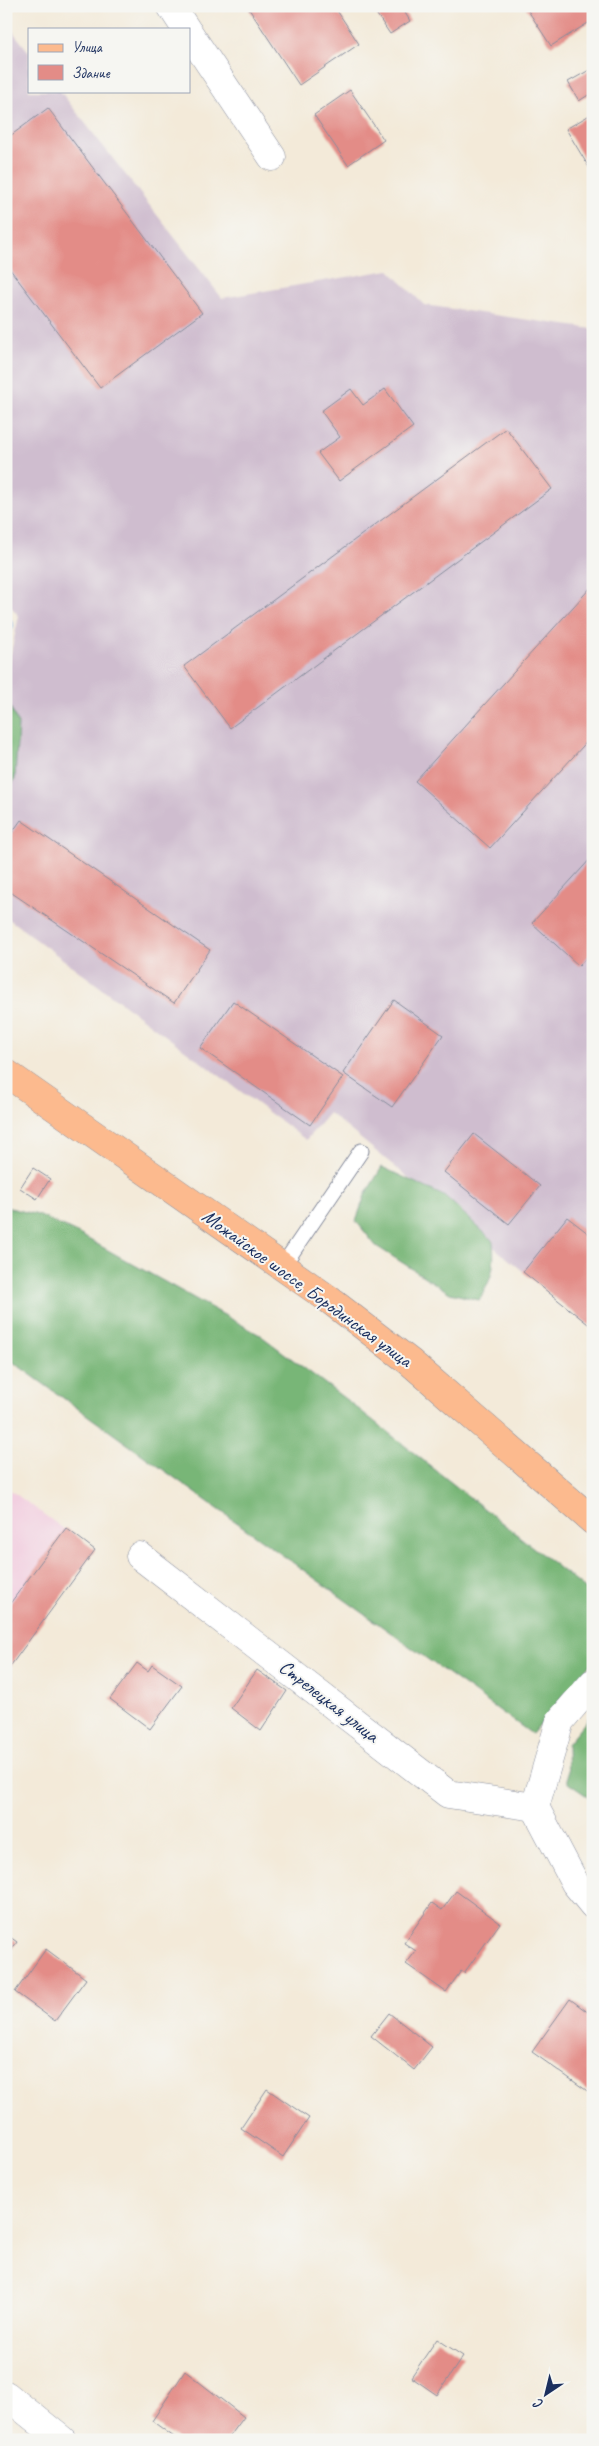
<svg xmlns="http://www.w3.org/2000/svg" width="599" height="2446" viewBox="0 0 599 2446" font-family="Caveat,sans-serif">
<rect width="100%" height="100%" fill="#f6f6f2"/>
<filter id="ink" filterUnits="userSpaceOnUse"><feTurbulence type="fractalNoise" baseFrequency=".02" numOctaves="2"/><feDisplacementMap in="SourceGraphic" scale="10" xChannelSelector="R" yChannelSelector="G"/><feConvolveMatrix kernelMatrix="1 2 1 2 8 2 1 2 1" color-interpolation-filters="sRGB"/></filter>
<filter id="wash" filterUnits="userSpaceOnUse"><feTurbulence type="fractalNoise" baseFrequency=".0096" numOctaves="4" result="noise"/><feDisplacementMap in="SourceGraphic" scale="20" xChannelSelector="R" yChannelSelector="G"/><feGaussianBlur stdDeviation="1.12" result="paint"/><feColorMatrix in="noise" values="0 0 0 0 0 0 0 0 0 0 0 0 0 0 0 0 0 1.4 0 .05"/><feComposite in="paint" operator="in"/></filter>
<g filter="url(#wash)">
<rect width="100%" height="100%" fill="#f3ead9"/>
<polygon fill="#f2cfe0" points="6,1487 94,1551 6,1669"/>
<polygon fill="#cfbdcf" points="6,23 29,52 29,91 60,91 222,298 389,270 424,305 593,329 593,1328 329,1113 306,1140 6,917 6,675 19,616 6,601"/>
<g fill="#78b677" stroke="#4a726a">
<polygon points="6,698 18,724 15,779 6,794"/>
<path d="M382,1167L446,1197L493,1241C495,1267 493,1277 479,1300L450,1293L376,1246L356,1221L365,1195Z"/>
<polygon points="6,1207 38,1215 79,1234 260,1335 356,1407 593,1595 593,1661 532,1734 6,1357"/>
<polygon points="593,1713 593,1800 568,1783 567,1744"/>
</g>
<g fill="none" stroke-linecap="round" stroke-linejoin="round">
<polyline stroke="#72a8e0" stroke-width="10" points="6,631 9,625"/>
</g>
<g id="blocks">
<g fill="#e38c87">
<polygon points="247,6 334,6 359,44 299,85"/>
<polygon points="371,6 401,6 410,21 390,34"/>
<polygon points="525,6 591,6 593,20 551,46"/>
<polygon points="593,68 593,92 579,101 568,82"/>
<polygon points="350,90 384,140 348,165 314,115"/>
<polygon points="48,108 202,313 100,388 6,264 6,139"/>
<polygon points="593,113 593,174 566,129"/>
<polygon points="351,389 363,405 385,389 413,427 339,481 318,453 340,437 321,411"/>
<polygon points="506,428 552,489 230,728 184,666"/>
<polygon points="593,585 593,735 490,848 415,781"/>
<polygon points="21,820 210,950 174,1003 6,889 6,841"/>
<polygon points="593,856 593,951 579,966 532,923"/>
<polygon points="394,1000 443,1035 392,1107 343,1073"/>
<polygon points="233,1001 343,1077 310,1125 200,1048"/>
<polygon points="474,1134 540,1186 509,1224 444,1172"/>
<polygon points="33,1168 50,1179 37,1199 20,1188"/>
<polygon points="567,1217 593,1237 593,1328 523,1272"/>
<polygon points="66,1528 95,1550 6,1672 6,1609"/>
<polygon points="137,1663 148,1671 152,1665 182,1686 150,1729 110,1699"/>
<polygon points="257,1670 287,1691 261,1731 231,1708"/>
<polygon points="456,1891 500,1923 464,1973 461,1971 446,1992 406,1964 416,1951 404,1943 432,1903 442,1910"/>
<polygon points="6,1934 17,1942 6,1958"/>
<polygon points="46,1949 86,1979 55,2021 15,1992"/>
<polygon points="570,1999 593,2016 593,2095 532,2052"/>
<polygon points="389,2013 432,2047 414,2070 371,2036"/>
<polygon points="267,2089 309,2118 283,2157 241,2128"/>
<polygon points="437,2339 463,2356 437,2395 411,2377"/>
<polygon points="185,2371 244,2417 227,2440 178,2440 152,2421"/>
</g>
</g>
</g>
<g filter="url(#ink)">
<use href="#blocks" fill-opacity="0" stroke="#878c9c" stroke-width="1"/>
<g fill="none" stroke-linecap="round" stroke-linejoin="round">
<defs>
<polyline id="lane" points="282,1267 361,1151"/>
<g id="street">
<polyline points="171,6 186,29"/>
<polyline points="189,33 272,157"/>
<polyline points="140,1556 448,1794 535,1807"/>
<polyline points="593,1683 560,1721 535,1807 575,1883 593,1905"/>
<polyline points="6,2395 62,2440"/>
</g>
<polyline id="primary" points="6,1073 327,1298 410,1362 593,1521"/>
</defs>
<use href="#lane" stroke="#878c9c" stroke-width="17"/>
<use href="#street" stroke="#878c9c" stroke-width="29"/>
<use href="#primary" stroke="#878c9c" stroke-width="29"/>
<use href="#lane" stroke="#fff" stroke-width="15"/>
<use href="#street" stroke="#fff" stroke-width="28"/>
<use href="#primary" stroke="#fcba8e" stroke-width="28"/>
</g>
</g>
<g text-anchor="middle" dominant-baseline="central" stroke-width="4" stroke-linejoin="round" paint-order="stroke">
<g font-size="20" fill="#1b2f5e" stroke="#f6f6f2">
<text transform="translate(307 1288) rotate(36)">Можайское шоссе, Бородинская улица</text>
<text transform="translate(329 1701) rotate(38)">Стрелецкая улица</text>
</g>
</g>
<rect width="599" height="2446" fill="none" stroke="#f6f6f2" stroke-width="25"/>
<rect x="28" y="28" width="162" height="65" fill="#f6f6f2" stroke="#9ea6b7"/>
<rect x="38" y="44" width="25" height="8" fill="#fcba8e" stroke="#9ea6b7"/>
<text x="72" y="52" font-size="15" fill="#1b2f5e">Улица</text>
<rect x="38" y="65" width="25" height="15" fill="#e38c87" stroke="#9ea6b7"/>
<text x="72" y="78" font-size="15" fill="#1b2f5e">Здание</text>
<g transform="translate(546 2394) rotate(215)" stroke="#f6f6f2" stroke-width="4" paint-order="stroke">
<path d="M0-4L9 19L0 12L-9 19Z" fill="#1b2f5e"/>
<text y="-8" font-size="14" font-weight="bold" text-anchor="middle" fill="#1b2f5e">С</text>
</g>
</svg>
